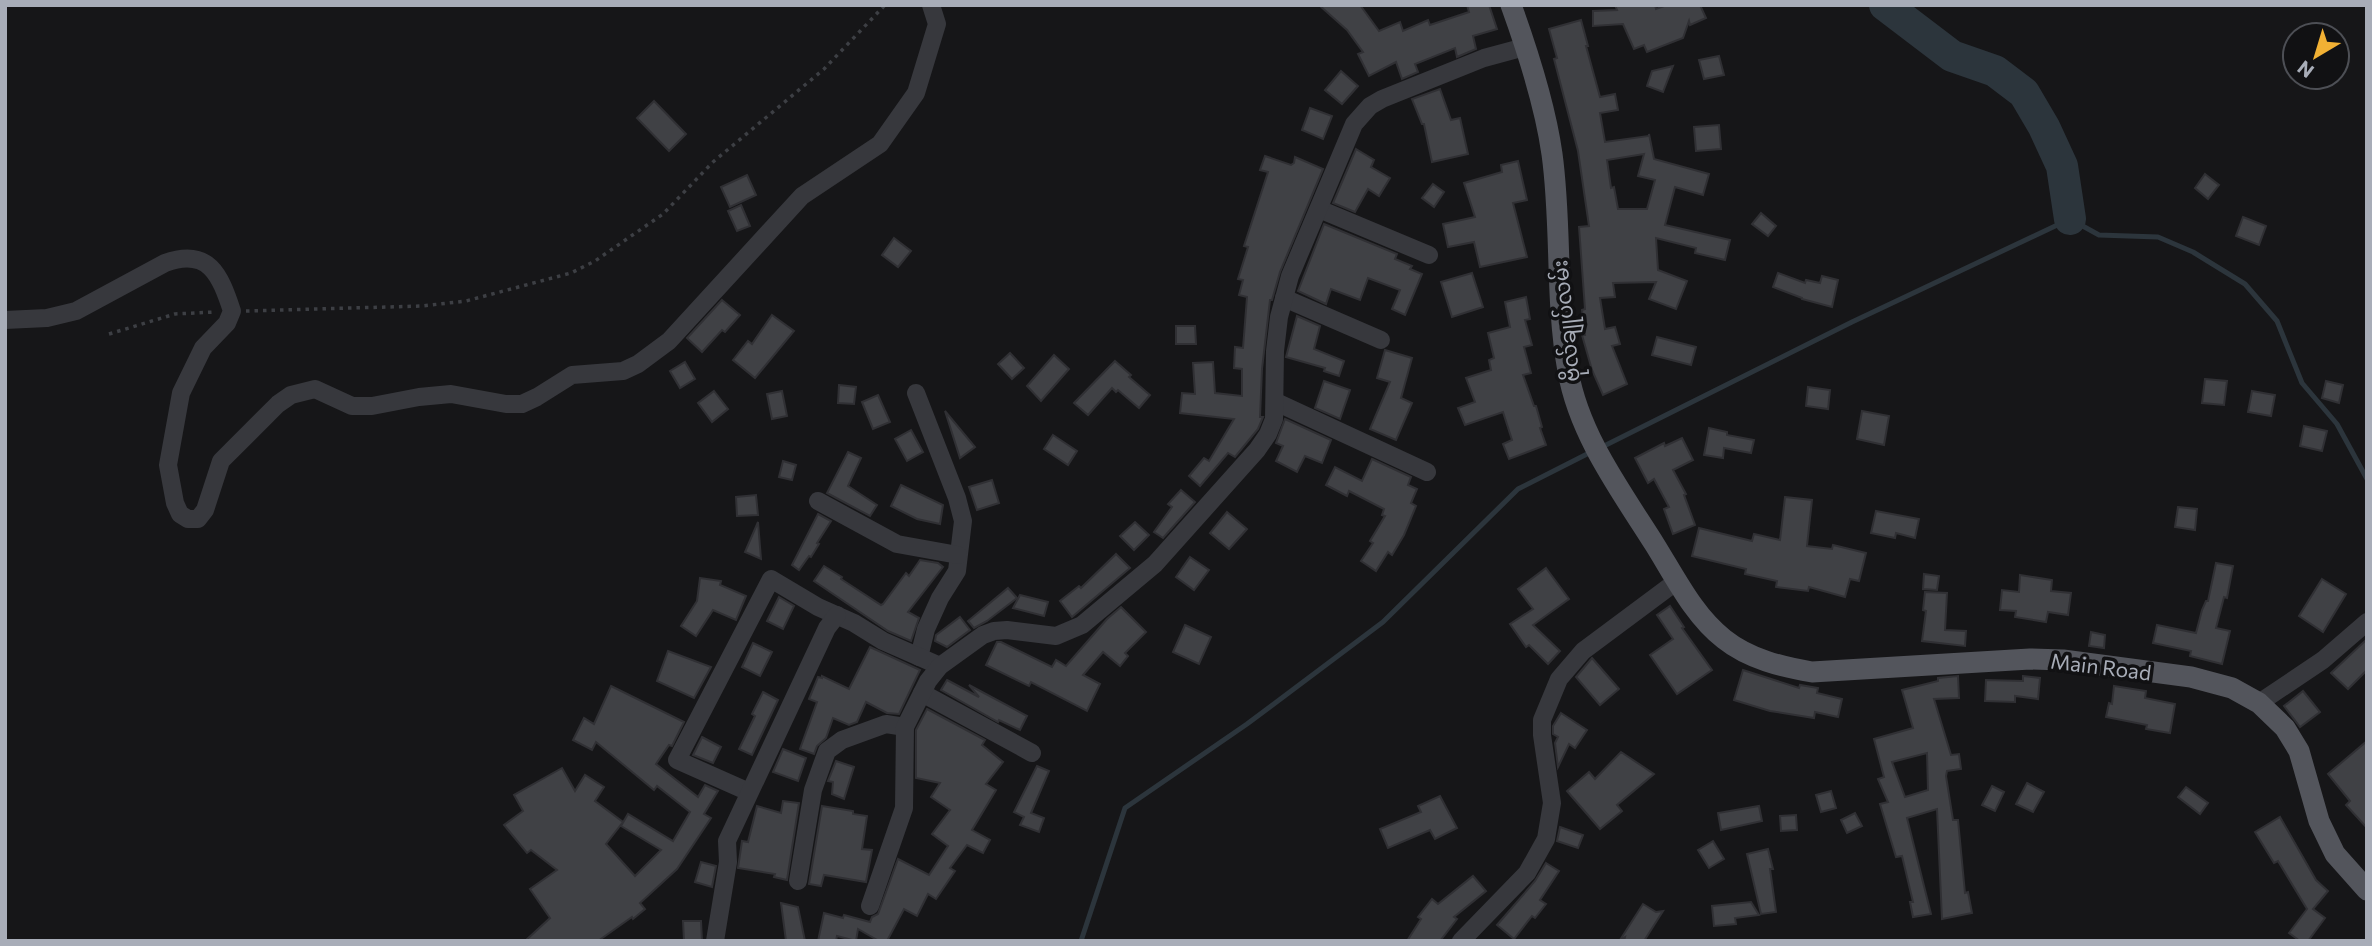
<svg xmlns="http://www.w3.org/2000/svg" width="2372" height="946" viewBox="0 0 2372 946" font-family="Commissioner,'Noto Sans Myanmar',sans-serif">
<rect width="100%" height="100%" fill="#161618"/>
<polygon fill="#2c353c" points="1869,5 1906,5 1952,56 1885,19"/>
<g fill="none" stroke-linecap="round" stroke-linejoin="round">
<g stroke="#2c353c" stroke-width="5">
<polyline points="1602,447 1852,322 2070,219 2099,235 2158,237 2193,252 2245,284 2277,321 2302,383 2337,424 2367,479"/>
<polyline points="1081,941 1125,808 1247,724 1383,622 1518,489 1593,451"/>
</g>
<polyline stroke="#2c353c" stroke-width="32" points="1885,5 1952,56 1995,71 2024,93 2044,127 2062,166 2070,219"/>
</g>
<g fill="#404145" stroke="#303034" stroke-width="2" fill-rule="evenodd">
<polygon points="1319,5 1360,5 1379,31 1400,22 1403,31 1428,20 1430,25 1469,12 1467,5 1489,5 1497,29 1473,36 1476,49 1457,57 1455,48 1415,64 1418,72 1402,79 1396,62 1369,76 1358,54 1363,52 1347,30"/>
<polygon points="1615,5 1655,5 1656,9 1667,5 1700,5 1706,18 1690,25 1689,21 1683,38 1647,52 1644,45 1634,49 1623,24 1593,26 1593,11 1617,10"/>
<path d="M1581,20L1588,46H1586L1600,97L1615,94L1618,110L1600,113L1605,142L1649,136V134L1654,159L1709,174L1703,195L1675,187L1665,225L1730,240L1725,260L1695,253L1696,248L1656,238L1658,270L1687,281L1676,309L1649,299L1656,282L1613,283L1615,297L1600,298L1605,329L1615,327L1620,344L1612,346L1627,384L1603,395L1592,370L1582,335H1585L1582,310L1585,309L1579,227L1589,226L1578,151L1554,59L1557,58L1549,29ZM1644,154L1638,176L1655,180L1647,209H1618L1614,187L1611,188L1607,160Z"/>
<polygon points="1719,56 1724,75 1704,79 1699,60"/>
<polygon points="1673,66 1663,92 1647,86 1652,71"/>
<polygon points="1341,71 1358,86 1342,104 1325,90"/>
<polygon points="1440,89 1451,120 1460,118 1468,154 1432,162 1424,124 1422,124 1412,99"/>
<polygon points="654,101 686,134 669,151 637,118"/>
<polygon points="1310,108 1332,116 1323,139 1302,130"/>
<polygon points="1719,125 1721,149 1696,151 1694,127"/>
<polygon points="1356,149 1374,160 1371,167 1390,178 1379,196 1368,189 1355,212 1333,203"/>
<polygon points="1265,156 1291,165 1294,163 1295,157 1323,169 1280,272 1272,300 1270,300 1262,369 1260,417 1263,417 1258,429 1235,457 1228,453 1200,486 1189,476 1204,458 1209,461 1234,419 1180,413 1182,393 1195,394 1193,363 1213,362 1215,393 1242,396 1242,369 1234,368 1235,347 1243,348 1247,297 1239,295 1243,280 1238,279 1248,247 1244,246 1268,172 1260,170"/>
<polygon points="1518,161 1527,200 1513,203 1527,257 1480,267 1474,242 1448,247 1443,224 1475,217 1464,183 1502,172 1501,165"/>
<polygon points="2205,174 2219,185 2208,199 2195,188"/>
<polygon points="747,175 756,195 730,207 721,187"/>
<polygon points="1433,184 1444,192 1434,207 1422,198"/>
<polygon points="741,205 750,226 737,231 728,211"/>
<polygon points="1761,213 1776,226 1768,236 1752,224"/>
<polygon points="2243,217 2266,226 2259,245 2236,236"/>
<polygon points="1324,224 1397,254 1395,259 1412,266 1410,269 1422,274 1405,315 1392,309 1400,290 1368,278 1360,300 1331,289 1326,304 1298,291"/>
<polygon points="894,238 911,251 898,267 882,255"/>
<polygon points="1472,273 1483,307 1452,317 1441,282"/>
<polygon points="1778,273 1805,283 1806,280 1820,283 1822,276 1838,280 1832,307 1802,299 1802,298 1773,287"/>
<polygon points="1526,297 1530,319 1525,320 1532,345 1524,347 1531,373 1523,375 1534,406 1536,406 1542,427 1540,428 1546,445 1509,459 1503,444 1512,440 1503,412 1465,425 1458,408 1475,402 1466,378 1491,370 1489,360 1494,358 1488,333 1510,327 1505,302"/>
<polygon points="722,300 740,315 725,332 722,330 702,352 687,338"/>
<polygon points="772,315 794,331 755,378 733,360 748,341 752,344"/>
<polygon points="1297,316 1320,326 1314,349 1344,361 1339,376 1324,371 1325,368 1286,357"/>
<polygon points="1176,326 1195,326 1196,344 1176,344"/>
<polygon points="1657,337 1696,347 1691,365 1652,355"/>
<polygon points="1385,350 1412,358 1401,398 1412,403 1396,440 1370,429 1390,382 1377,378"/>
<polygon points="1010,353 1024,368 1012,379 998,364"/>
<polygon points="1054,355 1069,369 1041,401 1027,386"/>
<polygon points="1115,361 1131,375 1129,377 1150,395 1139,408 1118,390 1116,392 1112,388 1088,415 1074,403"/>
<polygon points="685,362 695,379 680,388 670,371"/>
<polygon points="2205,379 2227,381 2224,405 2202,403"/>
<polygon points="1324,381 1350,390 1340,419 1315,408"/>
<polygon points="2326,381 2343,385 2339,403 2322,398"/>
<polygon points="839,385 856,387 854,404 838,403"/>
<polygon points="1808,387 1830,390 1828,409 1806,406"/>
<polygon points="714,391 728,409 712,422 698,403"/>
<polygon points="782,391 787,416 772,419 767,394"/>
<polygon points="2252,391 2275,395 2271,416 2248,412"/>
<polygon points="878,395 890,422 873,429 862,402"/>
<polygon points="945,411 975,447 960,458"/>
<polygon points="1862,411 1889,416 1884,445 1857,439"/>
<polygon points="1285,419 1331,440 1322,463 1305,456 1297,472 1276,461 1283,446 1276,443"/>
<polygon points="2304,426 2327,431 2322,451 2300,446"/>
<polygon points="1709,428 1727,432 1727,435 1754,440 1751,453 1724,448 1723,458 1704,455"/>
<polygon points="911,430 923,452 907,461 895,439"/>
<polygon points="1053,435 1077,451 1068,465 1044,449"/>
<polygon points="1682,438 1693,460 1673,470 1686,494 1684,495 1695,525 1673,534 1664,509 1669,507 1654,479 1648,483 1635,458 1664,443 1665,446"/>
<polygon points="848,452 861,458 848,486 877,505 870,516 827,493"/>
<polygon points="1372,459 1411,477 1408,485 1417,489 1411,503 1416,506 1404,535 1392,555 1388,552 1376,571 1361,561 1373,543 1370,541 1385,516 1382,515 1384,509 1349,491 1347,496 1326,485 1335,467 1362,481"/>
<polygon points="783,461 796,465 792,480 779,477"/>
<polygon points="992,480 999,503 977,510 969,487"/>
<polygon points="901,485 943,505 940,524 917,519 891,506"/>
<polygon points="1181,490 1195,502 1163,538 1154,532 1172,507 1168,504"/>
<polygon points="756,495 758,515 737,516 736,497"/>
<polygon points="1785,497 1812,500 1807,546 1832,549 1833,545 1866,553 1859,581 1850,579 1845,597 1809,587 1808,591 1776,587 1777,581 1745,574 1746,569 1692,556 1699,528 1752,541 1754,534 1780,540"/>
<polygon points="2178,507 2197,509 2195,530 2175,527"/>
<polygon points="1876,511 1919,519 1915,538 1896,533 1895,538 1871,533"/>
<polygon points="1227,512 1247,529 1229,549 1210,533"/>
<polygon points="818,514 831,521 817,543 819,544 811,557 809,556 799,570 792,565"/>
<polygon points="758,522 761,559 745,552"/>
<polygon points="1135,522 1149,535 1134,550 1120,536"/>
<polygon points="1116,554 1130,568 1072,617 1060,601 1079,586 1081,588"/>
<polygon points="1190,557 1209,570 1194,590 1176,577"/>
<polygon points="920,560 938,563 943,567 908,612 919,618 911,641 888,631 814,581 824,566 842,577 841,579 881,605 883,604 906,573 909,576"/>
<polygon points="2216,563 2233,566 2227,598 2224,597 2216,628 2230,631 2222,664 2190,656 2191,651 2153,643 2157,625 2196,633 2202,610 2206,601 2208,601"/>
<polygon points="1546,568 1569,599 1533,625 1560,651 1548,664 1529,645 1526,647 1510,624 1533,609 1518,589"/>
<polygon points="1924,574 1939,576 1937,590 1923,589"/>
<polygon points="2020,575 2052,580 2051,591 2071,593 2068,615 2048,612 2046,622 2015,617 2016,611 2000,610 2002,590 2019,592"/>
<polygon points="700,578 721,581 720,585 746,596 736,620 713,610 696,636 681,626 697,601"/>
<polygon points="2322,579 2346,594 2323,632 2299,616"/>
<polygon points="1008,588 1017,598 987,621 974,628 968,621"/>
<polygon points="1925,592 1947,593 1945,630 1966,631 1965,646 1922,641 1926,611 1923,610"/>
<polygon points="1020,595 1048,602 1044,616 1013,608"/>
<polygon points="779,597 794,606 783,629 767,621"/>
<polygon points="1670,606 1684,627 1682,628 1712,670 1677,694 1650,655 1673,639 1657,615"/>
<polygon points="1121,607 1146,632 1125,653 1128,656 1120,666 1103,652 1083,675 1100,684 1087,711 1031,682 1029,686 986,665 997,642 1001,642 1052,667 1056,660 1066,666 1107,619"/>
<polygon points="960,617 970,630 947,647 935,641 936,635"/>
<polygon points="1185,625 1211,637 1199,664 1173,652"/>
<polygon points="2091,632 2105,635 2104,648 2089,646"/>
<polygon points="2367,639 2367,670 2348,689 2331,673"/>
<polygon points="753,643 772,652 760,676 742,667"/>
<polygon points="870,647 920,670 899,714 887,713 866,702 857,722 849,725 833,718 826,738 817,746 814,754 800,749 817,702 809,699 818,677 822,678 822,676 849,689"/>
<polygon points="668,651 711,667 694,698 657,681"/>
<polygon points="1592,658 1619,689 1600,705 1576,677"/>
<polygon points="1743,670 1799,688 1800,685 1818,688 1817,693 1842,699 1838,717 1815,712 1814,718 1770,711 1734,700"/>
<path d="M1958,676L1959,698L1934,699L1951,755L1959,754L1961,769L1947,771L1946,776L1953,820H1958L1965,893L1968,892L1972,913L1942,919L1937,809L1907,818L1931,914L1913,917L1910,902H1913L1902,856L1896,857L1880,804L1888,802L1878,779L1884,777L1874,739L1913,728L1902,690L1938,681V678ZM1927,753L1928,790L1905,797L1892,762Z"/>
<polygon points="2023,676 2040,678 2038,699 2015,696 2015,702 1985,701 1986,680 2023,681"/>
<polygon points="947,680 979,697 969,685 1027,716 1020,730 999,720 998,722 941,690"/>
<polygon points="611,686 684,722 672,746 669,745 656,764 698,797 705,785 718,791 704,814 711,818 677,869 640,903 645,909 633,919 632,917 598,941 525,941 550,918 530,889 557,870 531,850 527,853 504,825 523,811 514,795 562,768 575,791 585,775 604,787 595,801 623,822 606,844 635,876 661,850 621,826 628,814 673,841 690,812 657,786 654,790 596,742 592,750 573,740 584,718 594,724"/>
<polygon points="2114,686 2146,691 2145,698 2175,704 2170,733 2146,729 2147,725 2106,717 2109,703 2112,704"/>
<polygon points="2303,691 2320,712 2300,727 2284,706"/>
<polygon points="763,692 778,700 752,755 739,749 755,716 752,714"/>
<polygon points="927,709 985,740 982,745 1003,762 986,784 996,790 972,830 990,840 983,853 967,845 950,868 955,871 936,899 928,894 917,916 904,909 887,941 879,941 858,929 856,941 837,936 836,941 818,941 824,913 843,918 844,915 870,922 872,917 878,914 898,859 929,875 948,846 932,834 950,810 931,797 940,783 916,778 916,730"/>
<polygon points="1561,713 1587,730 1575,748 1569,744 1558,767 1555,743 1558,737 1553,734 1553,726"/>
<polygon points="702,737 721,747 713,763 693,755"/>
<polygon points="2367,741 2367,828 2346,805 2350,801 2328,774"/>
<polygon points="783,749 806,758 798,781 773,772"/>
<polygon points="1621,752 1654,774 1617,805 1622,811 1600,829 1567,791 1589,772 1595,779"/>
<polygon points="836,761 854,767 844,799 832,794 833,782 828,781"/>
<polygon points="1037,766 1049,771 1031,813 1044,818 1039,832 1020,825 1024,817 1014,812"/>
<polygon points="2027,783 2044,792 2033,812 2016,804"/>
<polygon points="1992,786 2004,792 1995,811 1982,805"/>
<polygon points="2186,787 2208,803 2200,814 2178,797"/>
<polygon points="1831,791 1836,808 1821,812 1816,795"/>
<polygon points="1440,796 1457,828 1435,839 1430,830 1388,848 1380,829 1421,812 1418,806"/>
<polygon points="783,801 799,803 787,880 774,877 775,874 738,868 742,841 748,842 757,806 781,813"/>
<polygon points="822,806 853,811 853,814 867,816 862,849 872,850 866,882 824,875 821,886 809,884"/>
<polygon points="1759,806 1762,821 1721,830 1718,813"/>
<polygon points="1855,813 1862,826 1847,833 1841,820"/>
<polygon points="1796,815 1797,830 1781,831 1780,816"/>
<polygon points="2280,817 2316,880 2328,891 2313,909 2325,918 2308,941 2300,941 2289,933 2307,909 2278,861 2274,863 2255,832"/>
<polygon points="1560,827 1583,835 1578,848 1557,841"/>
<polygon points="1713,841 1724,859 1709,868 1698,850"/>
<polygon points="1768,849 1773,869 1770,869 1776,912 1761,914 1747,854"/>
<polygon points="701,862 716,866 712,887 695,882"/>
<polygon points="1546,863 1559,871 1540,900 1546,904 1535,918 1532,916 1514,939 1497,925 1535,881"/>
<polygon points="1473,876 1486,891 1454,917 1457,919 1440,941 1407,941 1421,919 1418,917 1432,899 1438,904"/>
<polygon points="1751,902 1759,915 1735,918 1736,924 1714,926 1712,906"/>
<polygon points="781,903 798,907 805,941 786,941"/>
<polygon points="1643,904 1656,912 1663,911 1644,941 1624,941 1625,937 1620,940"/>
<polygon points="683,921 701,921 702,941 684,941"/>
</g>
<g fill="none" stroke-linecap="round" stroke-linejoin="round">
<g stroke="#3d3f44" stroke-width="3.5" stroke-dasharray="3.5 5" stroke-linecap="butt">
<polyline points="246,311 422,306 466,301 571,273 595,261 663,214 713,162 824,69 885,5"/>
<polyline points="109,334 175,314 214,312"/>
</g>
<g stroke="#37383d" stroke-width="18">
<polyline points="1319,209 1429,255"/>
<polyline points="1284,298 1381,340"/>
<path d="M5,320L47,318L76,311L165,263C209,247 220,275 232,311L227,323L203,348L181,393L168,465L175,503L180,514L188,519H198L205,510L221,461L278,404L291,395L315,389L352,406H372L419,397L451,394L506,404H522L537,397L572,375L623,371L638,364L669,341L802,196L880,144L916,93L937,24L931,5"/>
<polyline points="916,393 957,498 963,521 957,571 940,598 926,629 919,657"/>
<polyline points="1276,402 1427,472"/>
<polyline points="818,501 897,544 958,555"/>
<polyline points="922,693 1032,753"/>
<polyline points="2259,703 2323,660 2367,622"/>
<polyline points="749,792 677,760 771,579 818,607 854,623 883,641 940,666"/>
<polyline points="798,881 813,790 827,751 842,740 886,724 905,727"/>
<polyline points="870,906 904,808 905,727 928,681 940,666 983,635 994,631 1007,630 1056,636 1082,625 1155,564 1257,450 1268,434 1274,419 1275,351 1279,317 1290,276 1354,124 1370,106 1382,99 1484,58 1525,47"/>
<polyline points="715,941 728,862 727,841 827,628 837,615"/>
<polyline points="1461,941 1527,873 1546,839 1552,803 1542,735 1542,720 1559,679 1583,651 1677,581"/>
</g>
<path stroke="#53555c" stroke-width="21" d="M1511,5C1528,52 1545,104 1552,154C1562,226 1555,299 1568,371C1579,435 1621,491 1655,545C1675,577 1694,616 1724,639C1749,659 1782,667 1812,672L2030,659L2063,660L2191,677L2232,688L2259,703L2285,728L2299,751L2319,821L2335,854L2367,890"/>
</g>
<g text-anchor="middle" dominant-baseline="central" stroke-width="7" stroke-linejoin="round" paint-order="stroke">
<g font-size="21" fill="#a8adb8" stroke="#111113">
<text transform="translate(1565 321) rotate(-96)">ဗိုလ်‌ချုပ်‌လမ်း</text>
<text transform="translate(2101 666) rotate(7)">Main Road</text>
</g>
</g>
<rect width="2372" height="946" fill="none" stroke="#a8adb8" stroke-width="14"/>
<g transform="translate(2316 56) rotate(218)"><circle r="33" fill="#111113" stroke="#4d4f55" stroke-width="2"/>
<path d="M0-5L12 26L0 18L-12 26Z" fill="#f2b134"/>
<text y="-10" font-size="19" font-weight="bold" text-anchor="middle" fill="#a8adb8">N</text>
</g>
</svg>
